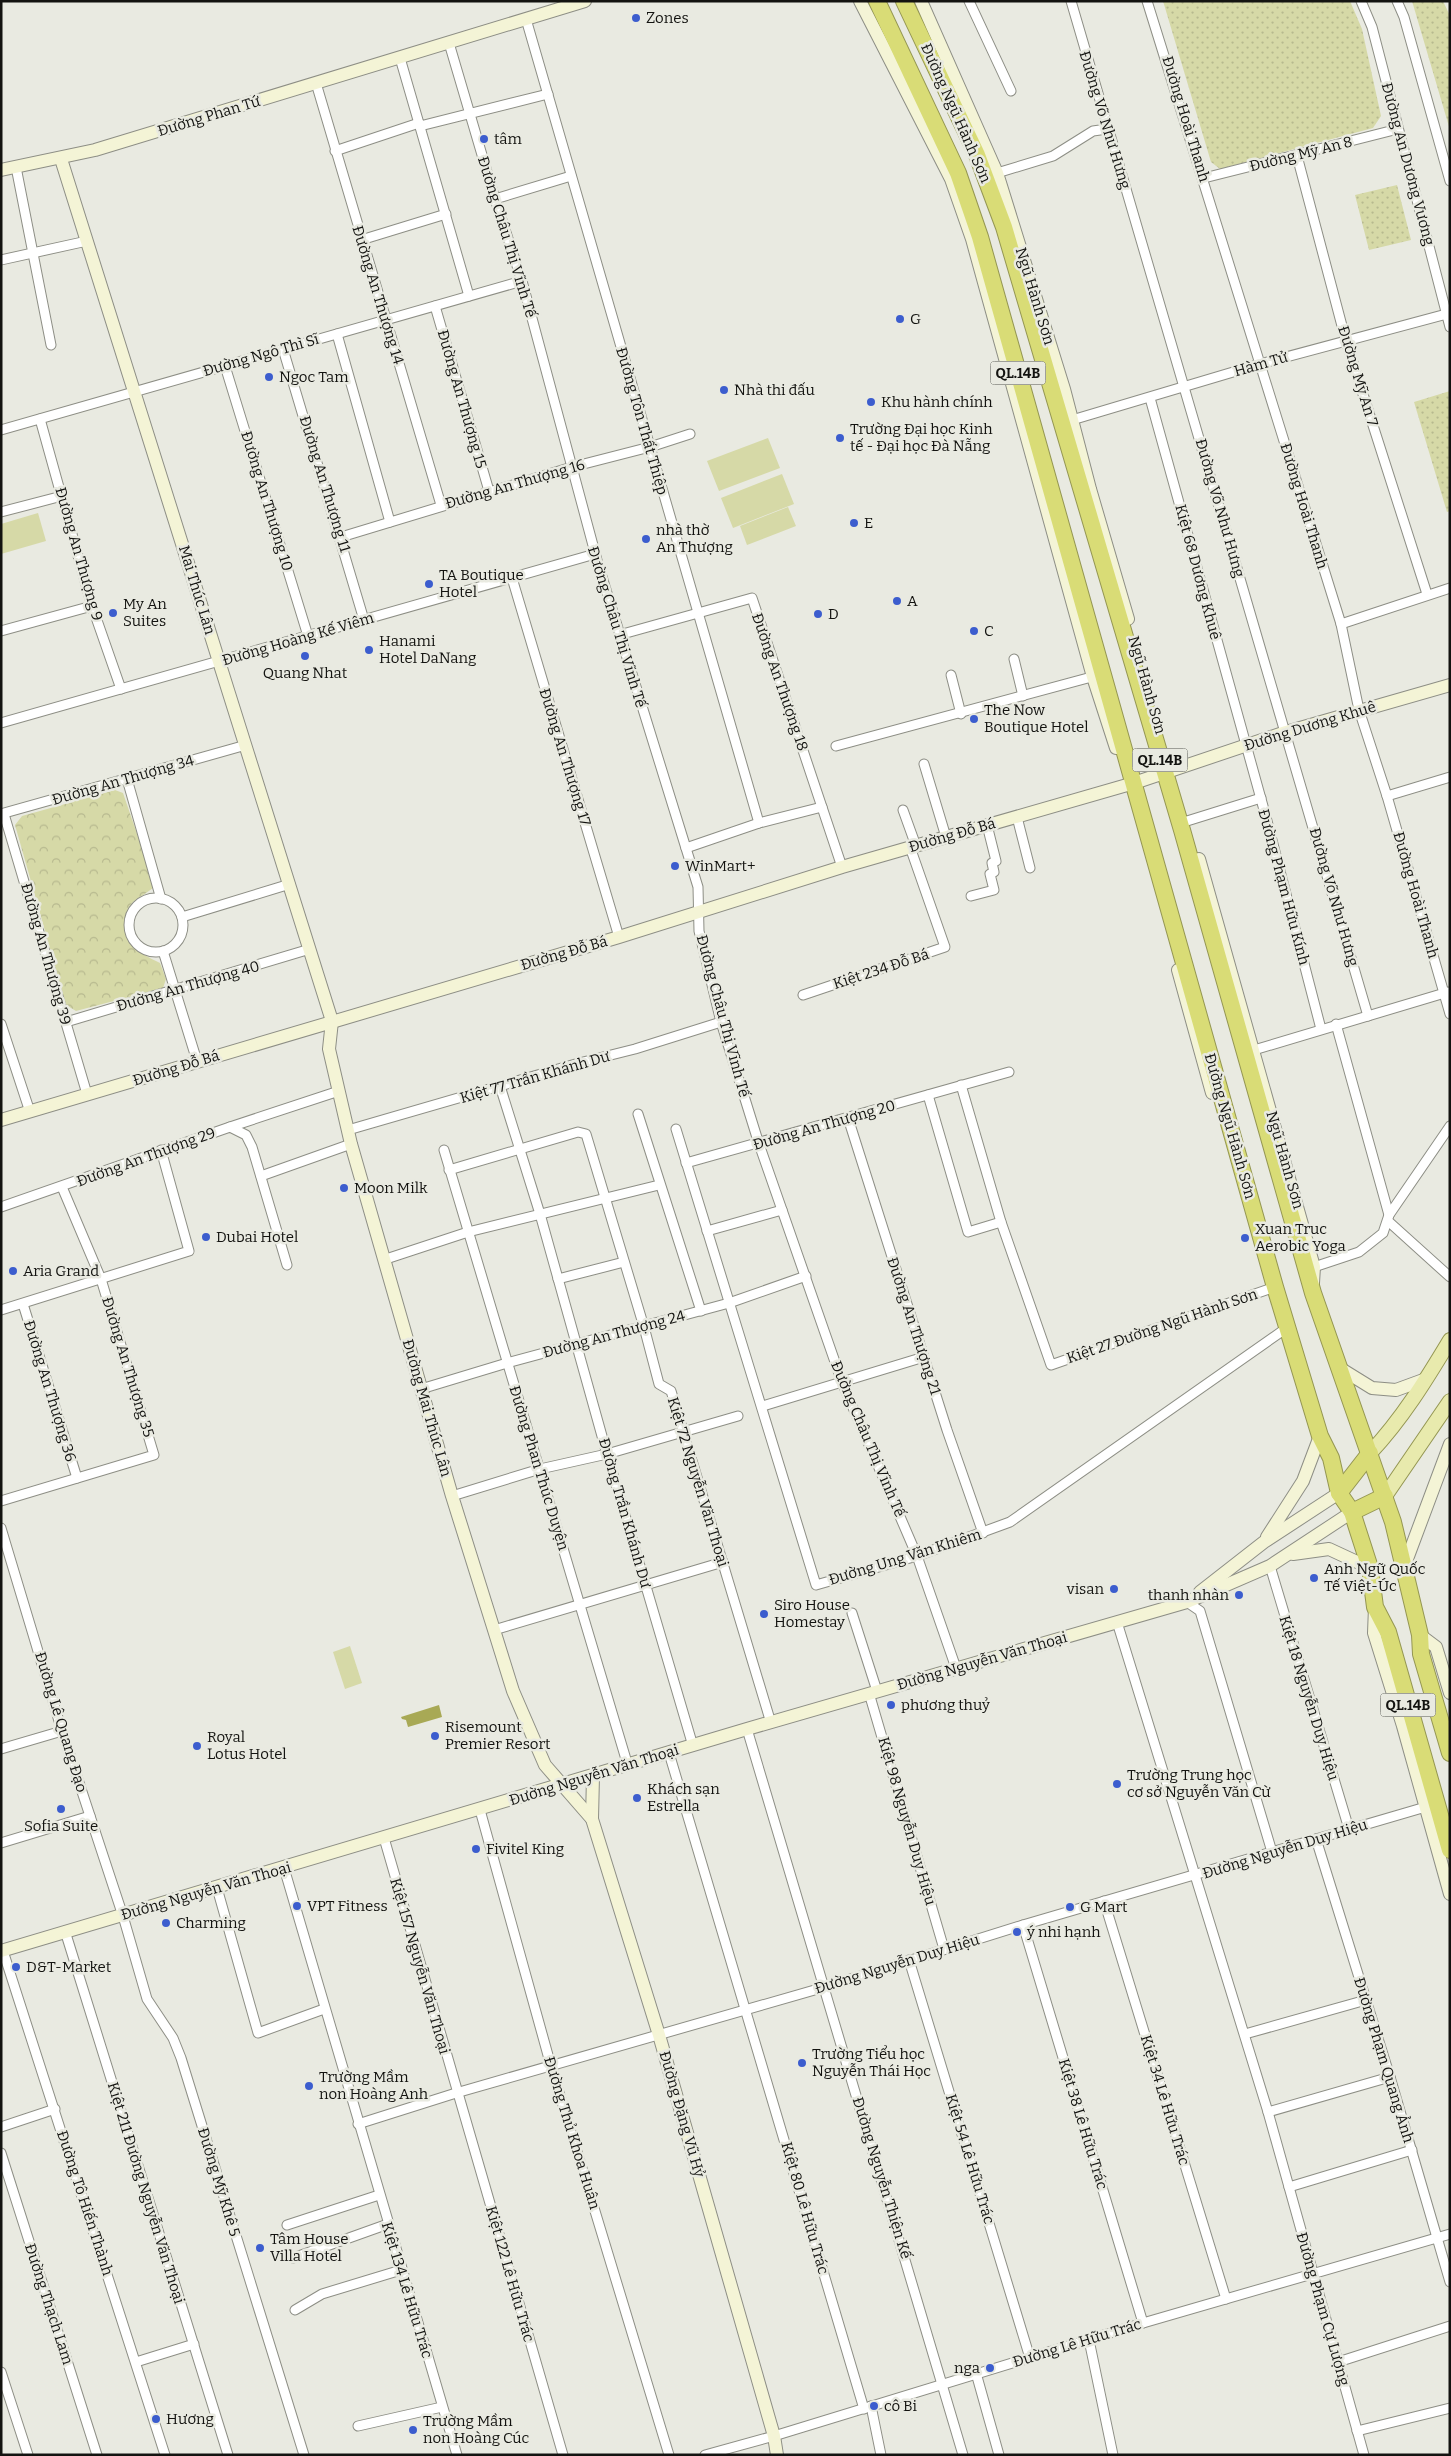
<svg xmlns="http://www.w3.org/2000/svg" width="1451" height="2456" viewBox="0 0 1451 2456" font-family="Bitter,serif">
<defs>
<pattern id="grass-dots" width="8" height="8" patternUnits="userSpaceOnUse" patternTransform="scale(1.25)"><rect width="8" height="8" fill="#d6d9a7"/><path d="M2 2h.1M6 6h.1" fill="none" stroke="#b7b98f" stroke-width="1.8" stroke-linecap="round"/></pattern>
<pattern id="park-crowns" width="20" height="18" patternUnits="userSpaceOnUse" patternTransform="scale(1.25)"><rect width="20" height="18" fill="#d6d9a7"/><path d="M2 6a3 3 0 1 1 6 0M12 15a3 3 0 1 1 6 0" fill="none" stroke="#b7b98f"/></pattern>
</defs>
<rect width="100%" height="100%" fill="#e9eae1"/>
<g fill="url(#grass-dots)">
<polygon points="1163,1 1350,1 1362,29 1381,116 1373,128 1220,169 1211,162"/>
<polygon points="1412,1 1443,1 1450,16 1450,130"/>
<polygon points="1397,185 1411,240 1369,250 1355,195"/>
<polygon points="1450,391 1450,511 1447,512 1414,402"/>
</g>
<path fill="url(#park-crowns)" d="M115,790L123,793L155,886C148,893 140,896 133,902C128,907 126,913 126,920C122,948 139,952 160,963L166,979L163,988L76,1011L66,1005L15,825L22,816Z"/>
<g fill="#d6d9a7">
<polygon points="768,438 780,468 719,491 707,461"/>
<polygon points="782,474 794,504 733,528 721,498"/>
<polygon points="788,507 796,526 747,545 740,526"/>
<polygon points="38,513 46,541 1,554 1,524"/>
<polygon points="350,1646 362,1683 345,1689 333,1652"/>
</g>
<polygon fill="#a8a955" points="439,1705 442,1717 408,1727 406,1720 402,1719 401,1717"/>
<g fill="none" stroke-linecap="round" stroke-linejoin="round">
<defs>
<g id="street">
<polyline points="969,1 1011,91"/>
<polyline points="1071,1 1368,1016"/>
<polyline points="1147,1 1341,624 1359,710 1387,796 1450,1014"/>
<polyline points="1361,1 1372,27 1450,327"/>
<polyline points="1397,1 1404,17 1450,181"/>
<polyline points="526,19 759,823"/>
<polyline points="449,43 495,199 522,281 598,564 698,887 699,931 721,1022 759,1144 842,1382 917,1556 956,1668"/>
<polyline points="400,58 469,296"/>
<polyline points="316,83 441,505"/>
<polyline points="420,126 548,94"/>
<polyline points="335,151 419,123"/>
<polyline points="1297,156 1346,341 1427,594"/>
<polyline points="16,167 51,345"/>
<polyline points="997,173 1053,156 1093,131 1107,129"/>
<polyline points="1204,178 1398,129"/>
<polyline points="495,199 571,176"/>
<polyline points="361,240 446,214"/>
<polyline points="1,260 87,241"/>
<polyline points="435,306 489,491"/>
<polyline points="337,334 390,522"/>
<polyline points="283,349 364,620"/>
<polyline points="225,366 308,636"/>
<polyline points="1150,398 1266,817 1321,1029"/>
<polyline points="40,419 92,606 121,689"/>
<polyline points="1072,420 1260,364 1450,313"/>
<polyline points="1,430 522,281"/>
<polyline points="1,512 62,496"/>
<polyline points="341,537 572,467 650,447 690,434"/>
<polyline points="512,578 619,937"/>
<polyline points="1341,624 1450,588"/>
<polyline points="1,631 92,606"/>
<polyline points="619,635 752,598 842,867"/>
<polyline points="1014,659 1023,696"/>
<polyline points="951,675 961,714"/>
<polyline points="1,723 595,554"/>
<polyline points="836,746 1099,675"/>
<polyline points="924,764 946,837"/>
<polyline points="127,779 161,899"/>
<polyline points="1387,796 1450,777"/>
<polyline points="903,810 916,846"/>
<polyline points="1,814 246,745"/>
<polyline points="4,814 87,1094"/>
<polyline points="1017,817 1030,868"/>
<polyline points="1187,821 1261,798"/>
<polyline points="686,848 759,823 822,807"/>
<polyline points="971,896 994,890 990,874 994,872 992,863 996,861 987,825"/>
<circle cx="156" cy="925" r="27"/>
<polyline points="182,917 290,884"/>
<polyline points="163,951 197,1061"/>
<polyline points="803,995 945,947 910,847"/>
<polyline points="66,1022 310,949"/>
<polyline points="1,1024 30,1112"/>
<polyline points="1336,1024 1389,1215"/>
<polyline points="1254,1050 1448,992"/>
<polyline points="961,1085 1001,1222 1051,1365 1275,1287"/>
<polyline points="500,1086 540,1214 607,1454 693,1746"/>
<polyline points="928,1095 968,1232 1001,1222"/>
<polyline points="638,1114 701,1311"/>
<polyline points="848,1118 947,1430 983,1533"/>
<polyline points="230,1127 339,1091"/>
<polyline points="676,1129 816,1585 917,1556 1010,1522 1288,1327"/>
<polyline points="348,1130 579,1063 635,1049 721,1022"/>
<polyline points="444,1150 628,1766"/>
<polyline points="686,1163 1009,1072"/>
<polyline points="449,1170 578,1132 586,1134 644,1327 659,1384 671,1391 771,1723"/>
<polyline points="261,1176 351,1144"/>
<polyline points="1,1207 230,1127 246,1135 252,1147 287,1265"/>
<polyline points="1388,1221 1450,1277"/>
<polyline points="707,1231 782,1210"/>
<polyline points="386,1259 468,1232 659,1185"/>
<polyline points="1314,1267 1359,1252 1383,1233 1389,1215 1450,1126"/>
<polyline points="558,1279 624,1262"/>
<polyline points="23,1304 77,1478"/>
<polyline points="1,1310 189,1251 161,1150"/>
<polyline points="421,1389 507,1363 729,1303 806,1276"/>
<polyline points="763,1406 924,1357"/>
<polyline points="452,1496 540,1469 607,1454 738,1416"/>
<polyline points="1,1501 154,1455 101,1279 62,1187"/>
<polyline points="1,1528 62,1731 123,1916 147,1999 173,2038 181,2058 304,2455"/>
<polyline points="1270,1566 1349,1829"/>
<polyline points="1187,1602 1200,1611 1272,1852"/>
<polyline points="852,1613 877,1691"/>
<polyline points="1117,1622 1268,2112 1364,2455"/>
<polyline points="494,1630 723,1562"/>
<polyline points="869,1693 944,1949"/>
<polyline points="747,1729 963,2455"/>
<polyline points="1,1749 62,1731"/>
<polyline points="669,1753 864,2409"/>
<polyline points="480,1810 551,2066 669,2455"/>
<polyline points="384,1838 563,2455"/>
<polyline points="1316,1839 1390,2077 1450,2282"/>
<polyline points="1,1843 90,1816"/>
<polyline points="284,1868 457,2455"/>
<polyline points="217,1888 258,2033 324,2009"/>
<polyline points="1104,1901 1226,2299"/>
<polyline points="1023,1925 1143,2323"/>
<polyline points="65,1931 228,2455"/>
<polyline points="3,1951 165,2455"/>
<polyline points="909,1960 1030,2358"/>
<polyline points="1245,2034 1366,2000"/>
<polyline points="1268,2112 1390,2077"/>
<polyline points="358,2124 456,2093 825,1987 1023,1925 1429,1806"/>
<polyline points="1,2127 55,2109"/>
<polyline points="1,2153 97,2455"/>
<polyline points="1289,2187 1412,2150"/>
<polyline points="287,2225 379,2195"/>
<polyline points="293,2258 388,2224"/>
<polyline points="295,2310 322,2294 401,2270"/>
<polyline points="1089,2340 1113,2455"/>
<polyline points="136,2362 194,2344"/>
<polyline points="1338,2362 1450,2326"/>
<polyline points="1,2372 28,2455"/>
<polyline points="976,2373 999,2455"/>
<polyline points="871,2406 881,2455"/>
<polyline points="358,2426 442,2407"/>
<polyline points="1357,2431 1450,2408"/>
<polyline points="705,2455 774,2436 1143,2323 1450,2234"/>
</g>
<g id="secondary">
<polyline points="860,1 951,179 972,239 1093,677 1116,748"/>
<polyline points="921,1 997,173 1064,389 1090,489 1128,619"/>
<polyline points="61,159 332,1021 329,1049 351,1144 452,1496 494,1630 513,1691 545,1765 592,1819 659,2035 774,2436 777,2455"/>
<polyline points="1,170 95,150 585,1"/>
<polyline points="1199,859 1314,1267 1313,1283"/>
<polyline points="1178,970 1212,1093"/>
<polyline points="1,1120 619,937 842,867 1134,783 1286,732 1450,685"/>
<polyline points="1338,1367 1372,1388 1396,1390 1426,1379"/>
<polyline points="1267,1537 1303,1481 1320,1436"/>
<polyline points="1293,1554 1329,1549 1370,1568"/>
<polyline points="1404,1567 1450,1444"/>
<polyline points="1200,1592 1264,1542 1339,1493"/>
<polyline points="1375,1607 1374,1633 1403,1726 1450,1894"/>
<polyline points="1420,1635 1436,1647 1450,1693"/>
<polyline points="592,1819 593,1776"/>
<polyline points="1,1951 747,1729 1187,1602 1270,1566 1352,1512"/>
</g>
<g id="primary">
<path d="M1370,1453C1402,1419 1426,1380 1450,1340"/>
<polyline points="1385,1496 1450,1401"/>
</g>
<g id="highway">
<polyline points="877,1 958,173 980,237 1275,1287 1320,1436 1331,1458 1339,1493 1352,1512 1370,1568 1375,1607 1388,1632 1450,1850"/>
<polyline points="904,1 977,155 1004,227 1182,830 1313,1293 1393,1522 1420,1635 1421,1654 1450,1753"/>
<polyline points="1339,1493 1370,1453"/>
<polyline points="1352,1512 1385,1496"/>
</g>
</defs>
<use href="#street" stroke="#8d8e85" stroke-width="11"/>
<use href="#secondary" stroke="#8d8e85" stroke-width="14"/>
<use href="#primary" stroke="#949652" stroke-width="16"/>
<use href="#highway" stroke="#949652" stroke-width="18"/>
<use href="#street" stroke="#fff" stroke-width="9"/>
<use href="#secondary" stroke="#f4f4d6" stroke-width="12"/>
<use href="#primary" stroke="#e8eaad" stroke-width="14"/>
<use href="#highway" stroke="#d9dc76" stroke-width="16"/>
</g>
<g fill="#3c5dce" stroke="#e9eae1" stroke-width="2">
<circle cx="636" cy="18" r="5"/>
<circle cx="484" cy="139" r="5"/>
<circle cx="900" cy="319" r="5"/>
<circle cx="269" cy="377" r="5"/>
<circle cx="724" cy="390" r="5"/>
<circle cx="871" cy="402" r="5"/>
<circle cx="840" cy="438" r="5"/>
<circle cx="854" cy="523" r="5"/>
<circle cx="646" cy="539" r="5"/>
<circle cx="429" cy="584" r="5"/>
<circle cx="897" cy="601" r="5"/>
<circle cx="113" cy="613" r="5"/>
<circle cx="818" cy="614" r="5"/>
<circle cx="974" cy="631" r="5"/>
<circle cx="369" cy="650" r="5"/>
<circle cx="305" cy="656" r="5"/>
<circle cx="974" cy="719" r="5"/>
<circle cx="675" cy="866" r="5"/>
<circle cx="344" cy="1188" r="5"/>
<circle cx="206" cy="1237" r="5"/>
<circle cx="1245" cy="1238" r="5"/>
<circle cx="13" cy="1271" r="5"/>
<circle cx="1314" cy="1578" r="5"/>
<circle cx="1114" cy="1589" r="5"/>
<circle cx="1239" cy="1595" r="5"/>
<circle cx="764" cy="1614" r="5"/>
<circle cx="891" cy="1705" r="5"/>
<circle cx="435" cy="1736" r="5"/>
<circle cx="197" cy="1746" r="5"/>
<circle cx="1117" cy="1784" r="5"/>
<circle cx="637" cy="1798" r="5"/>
<circle cx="61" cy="1809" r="5"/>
<circle cx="476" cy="1849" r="5"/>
<circle cx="297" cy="1906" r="5"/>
<circle cx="1070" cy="1907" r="5"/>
<circle cx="166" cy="1923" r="5"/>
<circle cx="1017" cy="1932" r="5"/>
<circle cx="16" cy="1967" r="5"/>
<circle cx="802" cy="2063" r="5"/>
<circle cx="309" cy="2086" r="5"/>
<circle cx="260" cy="2248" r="5"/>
<circle cx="990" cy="2368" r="5"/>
<circle cx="874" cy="2406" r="5"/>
<circle cx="156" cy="2419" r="5"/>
<circle cx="413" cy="2430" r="5"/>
</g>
<g text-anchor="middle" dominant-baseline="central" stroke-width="5" stroke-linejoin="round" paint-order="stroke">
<g fill="#e9eae1" stroke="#53544f" stroke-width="1">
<rect x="990.5" y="361.5" width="55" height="23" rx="4"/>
<rect x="1132.5" y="748.5" width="55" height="23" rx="4"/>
<rect x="1380.5" y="1693.5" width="55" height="23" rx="4"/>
</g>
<g font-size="14" font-weight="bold" fill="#131310">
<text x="1018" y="373">QL.14B</text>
<text x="1160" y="760">QL.14B</text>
<text x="1408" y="1705">QL.14B</text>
</g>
<g font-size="15" fill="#131310" stroke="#e9eae1" text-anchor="start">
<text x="646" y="18">Zones</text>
<text x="494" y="139">tâm</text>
<text x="910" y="319">G</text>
<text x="279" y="377">Ngoc Tam</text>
<text x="734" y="390">Nhà thi đấu</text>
<text x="881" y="402">Khu hành chính</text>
<text x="850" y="429">Trường Đại học Kinh<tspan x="850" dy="17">tế - Đại học Đà Nẵng</tspan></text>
<text x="864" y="523">E</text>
<text x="656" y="530">nhà thờ<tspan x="656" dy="17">An Thượng</tspan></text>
<text x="439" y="575">TA Boutique<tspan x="439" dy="17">Hotel</tspan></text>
<text x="907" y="601">A</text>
<text x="123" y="604">My An<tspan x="123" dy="17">Suites</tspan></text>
<text x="828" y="614">D</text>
<text x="984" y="631">C</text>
<text x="379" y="641">Hanami<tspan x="379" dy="17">Hotel DaNang</tspan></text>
<text x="305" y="673" text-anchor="middle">Quang Nhat</text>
<text x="984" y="710">The Now<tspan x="984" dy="17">Boutique Hotel</tspan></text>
<text x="685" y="866">WinMart+</text>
<text x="354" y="1188">Moon Milk</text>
<text x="1255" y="1229">Xuan Truc<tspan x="1255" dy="17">Aerobic Yoga</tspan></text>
<text x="216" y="1237">Dubai Hotel</text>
<text x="23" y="1271">Aria Grand</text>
<text x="1324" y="1569">Anh Ngữ Quốc<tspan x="1324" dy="17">Tế Việt-Úc</tspan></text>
<text x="1104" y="1589" text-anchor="end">visan</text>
<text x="1229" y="1595" text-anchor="end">thanh nhàn</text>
<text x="774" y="1605">Siro House<tspan x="774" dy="17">Homestay</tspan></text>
<text x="901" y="1705">phương thuỷ</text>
<text x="445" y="1727">Risemount<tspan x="445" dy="17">Premier Resort</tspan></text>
<text x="207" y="1737">Royal<tspan x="207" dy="17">Lotus Hotel</tspan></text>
<text x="1127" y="1775">Trường Trung học<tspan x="1127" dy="17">cơ sở Nguyễn Văn Cừ</tspan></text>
<text x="647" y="1789">Khách sạn<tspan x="647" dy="17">Estrella</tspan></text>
<text x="61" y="1826" text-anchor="middle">Sofia Suite</text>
<text x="486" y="1849">Fivitel King</text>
<text x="307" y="1906">VPT Fitness</text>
<text x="1080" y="1907">G Mart</text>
<text x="176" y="1923">Charming</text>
<text x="1027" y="1932">ý nhi hạnh</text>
<text x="26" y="1967">D&amp;T-Market</text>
<text x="812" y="2054">Trường Tiểu học<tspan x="812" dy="17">Nguyễn Thái Học</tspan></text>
<text x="319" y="2077">Trường Mầm<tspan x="319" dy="17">non Hoàng Anh</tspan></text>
<text x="270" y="2239">Tâm House<tspan x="270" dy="17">Villa Hotel</tspan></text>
<text x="980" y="2368" text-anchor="end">nga</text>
<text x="884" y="2406">cô Bi</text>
<text x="166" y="2419">Hương</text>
<text x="423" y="2421">Trường Mầm<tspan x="423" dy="17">non Hoàng Cúc</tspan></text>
</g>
<g font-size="15" fill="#131310" stroke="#e9eae1">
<text transform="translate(956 113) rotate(66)">Đường Ngũ Hành Sơn</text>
<text transform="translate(209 116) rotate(-17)">Đường Phan Tứ</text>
<text transform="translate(1186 119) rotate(73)">Đường Hoài Thanh</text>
<text transform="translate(1105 120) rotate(73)">Đường Võ Như Hưng</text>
<text transform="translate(1301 154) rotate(-14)">Đường Mỹ An 8</text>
<text transform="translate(1408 164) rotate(75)">Đường An Dương Vương</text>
<text transform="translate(507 237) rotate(73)">Đường Châu Thị Vĩnh Tế</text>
<text transform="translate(378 295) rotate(73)">Đường An Thượng 14</text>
<text transform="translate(1035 296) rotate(73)">Ngũ Hành Sơn</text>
<text transform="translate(261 355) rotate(-16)">Đường Ngô Thì Sĩ</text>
<text transform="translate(1261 364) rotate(-16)">Hàm Tử</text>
<text transform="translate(1358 376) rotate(73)">Đường Mỹ An 7</text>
<text transform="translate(462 399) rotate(74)">Đường An Thượng 15</text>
<text transform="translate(642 421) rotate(74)">Đường Tôn Thất Thiệp</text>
<text transform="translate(325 484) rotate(73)">Đường An Thượng 11</text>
<text transform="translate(515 484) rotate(-16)">Đường An Thượng 16</text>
<text transform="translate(267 501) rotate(73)">Đường An Thượng 10</text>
<text transform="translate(1304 506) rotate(73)">Đường Hoài Thanh</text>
<text transform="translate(1220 508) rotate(74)">Đường Võ Như Hưng</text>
<text transform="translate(79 554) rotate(74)">Đường An Thượng 9</text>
<text transform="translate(1198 572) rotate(75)">Kiệt 68 Dương Khuê</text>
<text transform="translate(197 590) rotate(73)">Mai Thúc Lân</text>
<text transform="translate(617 627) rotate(73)">Đường Châu Thị Vĩnh Tế</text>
<text transform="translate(298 639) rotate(-16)">Đường Hoàng Kế Viêm</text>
<text transform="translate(780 682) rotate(71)">Đường An Thượng 18</text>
<text transform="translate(1147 685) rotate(74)">Ngũ Hành Sơn</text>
<text transform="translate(1310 726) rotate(-17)">Đường Dương Khuê</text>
<text transform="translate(565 757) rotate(73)">Đường An Thượng 17</text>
<text transform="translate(123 780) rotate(-16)">Đường An Thượng 34</text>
<text transform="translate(952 835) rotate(-16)">Đường Đỗ Bá</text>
<text transform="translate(1284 887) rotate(75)">Đường Phạm Hữu Kính</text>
<text transform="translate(1416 895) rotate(74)">Đường Hoài Thanh</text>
<text transform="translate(1334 897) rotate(74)">Đường Võ Như Hưng</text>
<text transform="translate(564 953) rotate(-16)">Đường Đỗ Bá</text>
<text transform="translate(46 954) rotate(74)">Đường An Thượng 39</text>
<text transform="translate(881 969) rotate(-18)">Kiệt 234 Đỗ Bá</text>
<text transform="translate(188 986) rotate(-16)">Đường An Thượng 40</text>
<text transform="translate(723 1016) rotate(75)">Đường Châu Thị Vĩnh Tế</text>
<text transform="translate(176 1068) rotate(-17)">Đường Đỗ Bá</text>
<text transform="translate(535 1077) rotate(-16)">Kiệt 77 Trần Khánh Dư</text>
<text transform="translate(824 1125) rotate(-16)">Đường An Thượng 20</text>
<text transform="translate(1230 1126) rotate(74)">Đường Ngũ Hành Sơn</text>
<text transform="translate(146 1157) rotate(-20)">Đường An Thượng 29</text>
<text transform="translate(1285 1160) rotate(74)">Ngũ Hành Sơn</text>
<text transform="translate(914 1326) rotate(72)">Đường An Thượng 21</text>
<text transform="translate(1162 1326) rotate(-19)">Kiệt 27 Đường Ngũ Hành Sơn</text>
<text transform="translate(614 1334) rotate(-15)">Đường An Thượng 24</text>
<text transform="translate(128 1367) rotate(73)">Đường An Thượng 35</text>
<text transform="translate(50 1391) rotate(73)">Đường An Thượng 36</text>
<text transform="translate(427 1408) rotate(74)">Đường Mai Thúc Lân</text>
<text transform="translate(868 1439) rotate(67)">Đường Châu Thị Vĩnh Tế</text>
<text transform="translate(539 1468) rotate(73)">Đường Phan Thúc Duyện</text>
<text transform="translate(698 1482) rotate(73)">Kiệt 72 Nguyễn Văn Thoại</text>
<text transform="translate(625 1513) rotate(74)">Đường Trần Khánh Dư</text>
<text transform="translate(905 1557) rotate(-17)">Đường Ung Văn Khiêm</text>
<text transform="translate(982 1661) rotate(-16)">Đường Nguyễn Văn Thoại</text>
<text transform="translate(1309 1698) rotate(73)">Kiệt 18 Nguyễn Duy Hiệu</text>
<text transform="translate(61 1722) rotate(73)">Đường Lê Quang Đạo</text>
<text transform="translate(594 1775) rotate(-17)">Đường Nguyễn Văn Thoại</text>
<text transform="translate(907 1821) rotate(74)">Kiệt 98 Nguyễn Duy Hiệu</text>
<text transform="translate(1285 1849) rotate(-17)">Đường Nguyễn Duy Hiệu</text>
<text transform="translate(206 1891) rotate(-16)">Đường Nguyễn Văn Thoại</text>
<text transform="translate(897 1964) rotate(-17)">Đường Nguyễn Duy Hiệu</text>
<text transform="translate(420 1966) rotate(74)">Kiệt 157 Nguyễn Văn Thoại</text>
<text transform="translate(1384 2060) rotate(73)">Đường Phạm Quang Ảnh</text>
<text transform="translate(1165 2100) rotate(73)">Kiệt 34 Lê Hữu Trác</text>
<text transform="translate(682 2114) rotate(74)">Đường Đặng Vũ Hỷ</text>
<text transform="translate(1083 2124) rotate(73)">Kiệt 38 Lê Hữu Trác</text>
<text transform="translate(572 2133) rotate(73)">Đường Thủ Khoa Huân</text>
<text transform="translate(970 2159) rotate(73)">Kiệt 54 Lê Hữu Trác</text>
<text transform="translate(882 2178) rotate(73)">Đường Nguyễn Thiện Kế</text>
<text transform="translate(219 2182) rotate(73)">Đường Mỹ Khê 5</text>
<text transform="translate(146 2193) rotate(73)">Kiệt 211 Đường Nguyễn Văn Thoại</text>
<text transform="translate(85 2203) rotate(72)">Đường Tô Hiến Thành</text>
<text transform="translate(805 2208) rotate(74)">Kiệt 80 Lê Hữu Trác</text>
<text transform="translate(510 2274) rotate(74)">Kiệt 122 Lê Hữu Trác</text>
<text transform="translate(407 2290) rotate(73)">Kiệt 134 Lê Hữu Trác</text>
<text transform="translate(49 2304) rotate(72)">Đường Thạch Lam</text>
<text transform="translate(1323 2309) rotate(74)">Đường Phạm Cự Lượng</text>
<text transform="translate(1077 2343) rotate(-17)">Đường Lê Hữu Trác</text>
</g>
</g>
<rect width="1451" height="2456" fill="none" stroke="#131310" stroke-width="5"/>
</svg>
